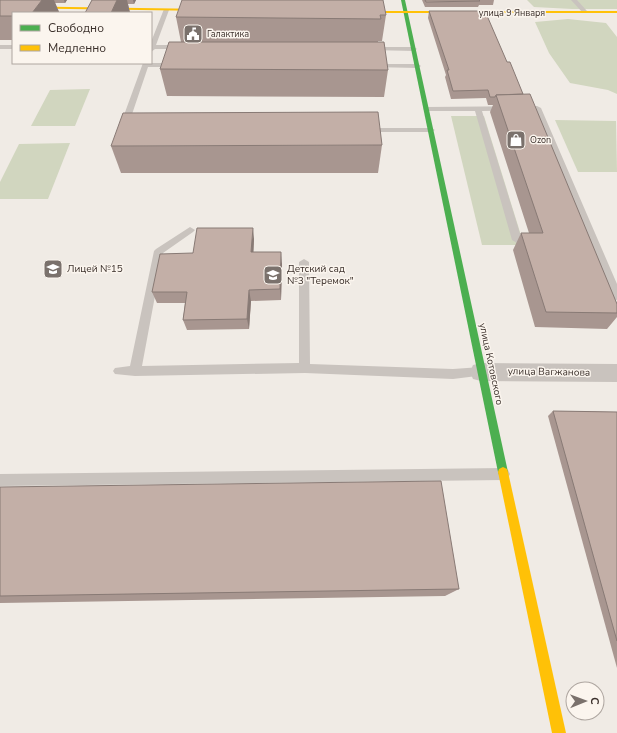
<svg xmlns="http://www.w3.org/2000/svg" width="617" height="733" viewBox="0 0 617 733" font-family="'Nunito Sans',sans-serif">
<rect width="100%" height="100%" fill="#f0ebe5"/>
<g fill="#d1d6bf">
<polygon points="527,0 617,0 617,9 572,9 534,7"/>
<polygon points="568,19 606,23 617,37 617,94 608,90 570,83 549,53 535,22"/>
<polygon points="90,89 75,126 31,126 50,90"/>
<polygon points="451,116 484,116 524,245 482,245"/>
<polygon points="555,120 616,121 617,172 578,172"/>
<polygon points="70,143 48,199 0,199 0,182 19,144"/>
</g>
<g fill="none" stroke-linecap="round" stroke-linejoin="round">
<g fill="#c9c3be" fill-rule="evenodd">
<polygon points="571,0 577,0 587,11 587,13 583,13"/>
<polygon points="164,9 169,10 156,45 180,45 183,47 180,49 155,49 151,52 151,42"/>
<rect x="0" y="45" width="13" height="4"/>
<polygon points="372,47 414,47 417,49 414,51 370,50 370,48"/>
<polygon points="143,63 175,63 178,65 175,67 148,67 128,126 127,128 121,128 120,126"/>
<polygon points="373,64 418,64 421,66 418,68 371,67 370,66"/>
<polygon points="537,106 541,108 617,284 617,300 613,299 612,296 534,110 482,111 522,240 517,243 512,240 475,111 427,111 423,109 427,107"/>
<polygon points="363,128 431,128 435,130 431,132 366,132 362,130"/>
<polygon points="190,227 195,230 193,232 163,253 142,366 299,363 299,262 304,259 309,262 310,364 453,369 481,367 485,369 487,372 485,375 453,379 305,373 135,376 115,374 113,371 115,368 130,366 154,251 156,249"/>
<polygon points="504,468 508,470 510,474 508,478 504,480 0,486 0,474"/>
</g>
<polygon fill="#c9c3be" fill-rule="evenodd" points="481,363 617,364 617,382 481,381 473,379 470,372 473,365"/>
<polygon fill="#4caf50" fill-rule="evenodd" points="401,0 405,0 508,472 507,475 503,477 499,475 498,472"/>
<g fill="#ffc107" fill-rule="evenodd">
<polygon points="0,6 209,9 211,10 209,11 0,8"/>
<rect x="353" y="11" width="264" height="2"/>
<polygon points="503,467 507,469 508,472 566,733 552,733 498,472 499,469"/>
</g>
</g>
<g fill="#a89690">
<polygon points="0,0 67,0 65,3 55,3 59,12 13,13 13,40 0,40"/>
<polygon points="92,0 136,0 134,4 128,4 130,13 85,13"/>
<polygon points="422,0 494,0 493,5 479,5 478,7 425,7"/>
<polygon points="429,11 507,62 523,94 617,304 617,317 607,329 535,327 513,250 521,233 529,233 490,112 493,105 488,105 486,98 451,99 445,77 446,75 428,18"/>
<polygon points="386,15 382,41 378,41 378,42 388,70 384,97 167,96 160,69 181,42 176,17"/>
<polygon points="382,145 378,173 121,173 111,146"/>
<polygon points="254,239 253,252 282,264 281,300 251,301 249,329 187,330 183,320 185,303 157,303 152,292 193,253"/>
<polygon points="553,411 617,412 617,668 548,416"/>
<polygon points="0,487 459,589 445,596 0,603"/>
</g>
<g fill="#887a75">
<polygon points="42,0 54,0 59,12 58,13 32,13"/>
<polygon points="64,0 67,0 65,3"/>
<polygon points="117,0 127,0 130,13 111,13"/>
<polygon points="133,0 136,0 134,4"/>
<polygon points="253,228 254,239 253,264 251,252"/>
<polygon points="281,252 282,264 281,300 280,289"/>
<polygon points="249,290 251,301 249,329 247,319"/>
</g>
<g fill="#c3afa7" stroke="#887a75">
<polygon points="0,0 42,0 32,13 13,13 13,16 0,16"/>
<polygon points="92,0 117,0 111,13 85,13"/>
<polygon points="182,0 383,0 386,15 380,15 381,19 176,17"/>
<polygon points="425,0 479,0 480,1 426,2"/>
<polygon points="429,11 485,11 507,62 510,62 523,94 496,95 495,97 490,97 488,90 453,91 447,70 449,70"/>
<polygon points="169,42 384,42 388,70 160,69"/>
<polygon points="530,94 617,304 617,313 546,312 521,233 543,233 496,95"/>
<polygon points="378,112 382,145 111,146 123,113"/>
<polygon points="197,228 253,228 251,252 281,252 280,289 249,290 247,319 183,320 187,292 152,292 160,254 193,253"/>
<polygon points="553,411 617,412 617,641"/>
<polygon points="441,481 459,589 0,596 0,487"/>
</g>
<defs>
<symbol id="civic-square" viewBox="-11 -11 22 22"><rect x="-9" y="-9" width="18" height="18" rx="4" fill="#7a716c" stroke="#fbf5ee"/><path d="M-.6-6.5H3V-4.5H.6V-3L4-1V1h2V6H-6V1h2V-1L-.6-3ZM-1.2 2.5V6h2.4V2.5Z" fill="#fff"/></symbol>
<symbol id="shop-square" viewBox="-11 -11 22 22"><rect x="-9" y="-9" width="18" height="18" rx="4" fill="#7a716c" stroke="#fbf5ee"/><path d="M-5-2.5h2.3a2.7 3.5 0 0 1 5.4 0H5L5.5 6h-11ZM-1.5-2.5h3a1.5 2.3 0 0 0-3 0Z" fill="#fff"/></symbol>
<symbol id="school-square" viewBox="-11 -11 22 22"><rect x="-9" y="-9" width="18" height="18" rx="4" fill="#7a716c" stroke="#fbf5ee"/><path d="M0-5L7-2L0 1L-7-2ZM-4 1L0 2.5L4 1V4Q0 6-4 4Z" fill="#fff"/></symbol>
</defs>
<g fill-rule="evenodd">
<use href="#civic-square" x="182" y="23" width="22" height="22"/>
<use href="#shop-square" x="505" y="129" width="22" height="22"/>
<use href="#school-square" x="42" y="258" width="22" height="22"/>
<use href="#school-square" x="262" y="264" width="22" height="22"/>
</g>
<g text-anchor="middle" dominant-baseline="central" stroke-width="3" stroke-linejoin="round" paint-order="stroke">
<g font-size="9" fill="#3b302b" stroke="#fbf5ee">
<text x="512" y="13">улица 9 Января</text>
</g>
<g font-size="9" fill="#3b302b" stroke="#fbf5ee" text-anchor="start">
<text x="207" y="34">Галактика</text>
<text x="530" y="140">Ozon</text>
</g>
<g font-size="10" fill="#3b302b" stroke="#fbf5ee" text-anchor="start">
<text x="67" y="269">Лицей №15</text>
<text x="287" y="269">Детский сад<tspan x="287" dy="12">№3 "Теремок"</tspan></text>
</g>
<g font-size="10" fill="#3b302b" stroke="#fbf5ee">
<text transform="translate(491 364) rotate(78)">улица Котовского</text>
<text transform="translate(549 372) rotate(1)">улица Вагжанова</text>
</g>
</g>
<rect x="12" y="12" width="140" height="52" fill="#fbf5ee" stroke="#aea6a0"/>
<rect x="20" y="25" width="20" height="6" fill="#4caf50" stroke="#aea6a0"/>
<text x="48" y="32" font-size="12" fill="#3b302b">Свободно</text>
<rect x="20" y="45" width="20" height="6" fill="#ffc107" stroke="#aea6a0"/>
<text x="48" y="52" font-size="12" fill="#3b302b">Медленно</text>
<g transform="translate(585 701) rotate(89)"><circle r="19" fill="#fbf5ee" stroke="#aea6a0"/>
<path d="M0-3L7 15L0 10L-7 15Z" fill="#7a716c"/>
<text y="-6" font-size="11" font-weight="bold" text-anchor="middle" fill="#3b302b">С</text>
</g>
</svg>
